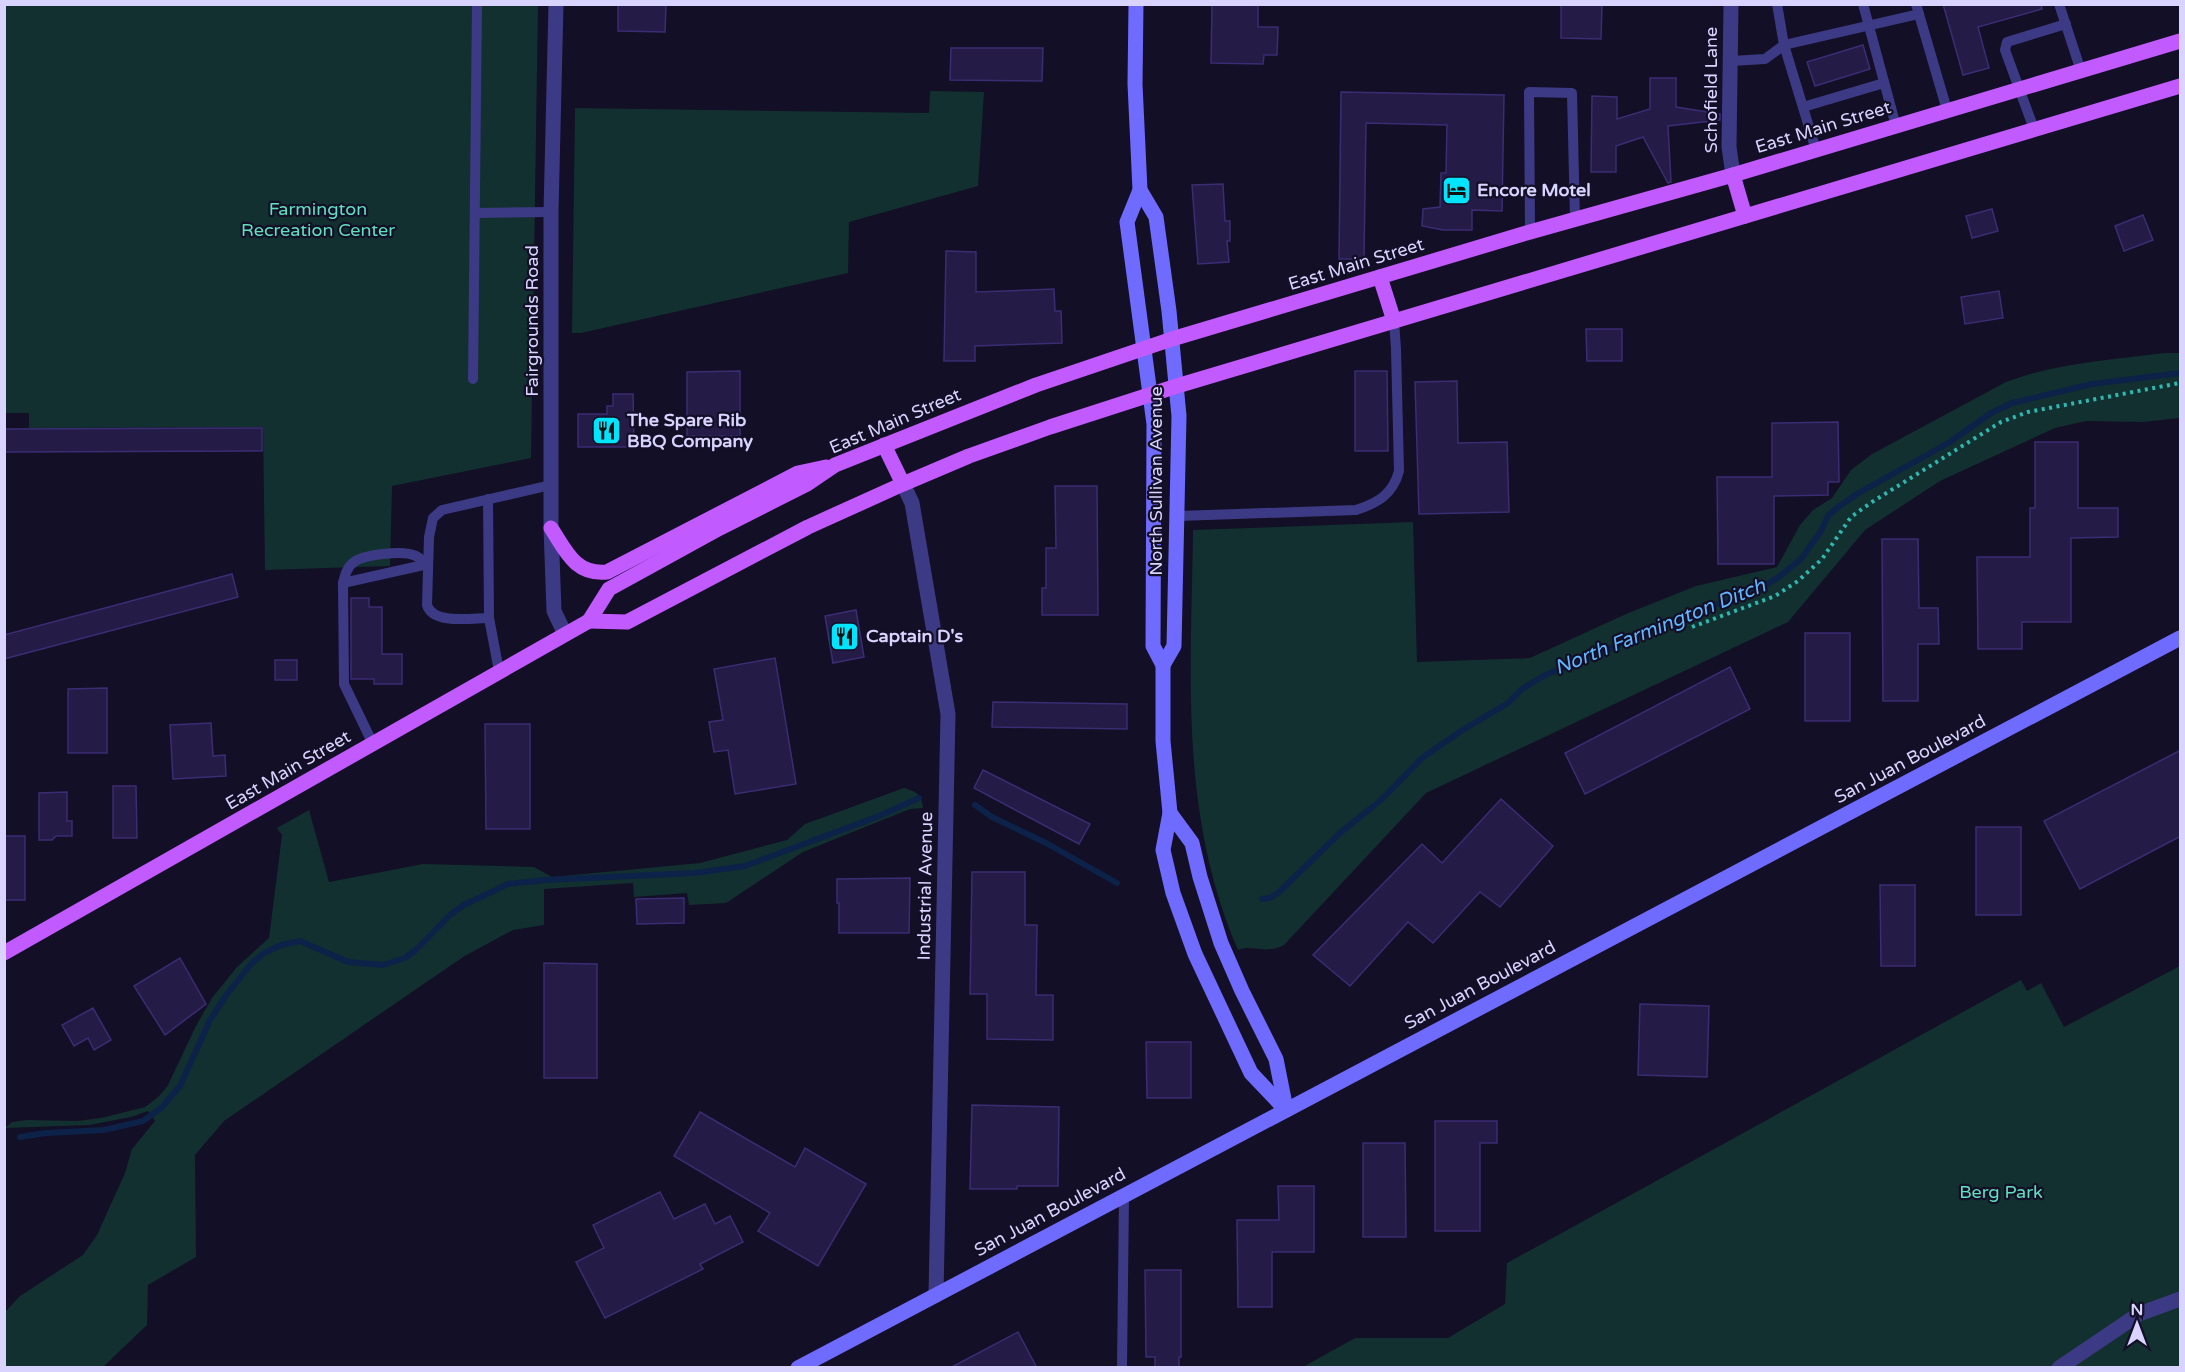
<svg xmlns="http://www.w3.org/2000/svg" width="2185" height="1372" viewBox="0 0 2185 1372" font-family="'Varela Round',sans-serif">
<rect width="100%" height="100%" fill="#130f26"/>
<g fill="#12302f">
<polygon points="5,5 538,5 531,458 392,486 390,566 265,570 263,427 29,428 29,413 5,413"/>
<polygon points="930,91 984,92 978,186 849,222 848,273 581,333 572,333 575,108 929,113"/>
<path d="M2164,353H2180V418L2143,422L2086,421L2055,428L1940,481L1865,530L1788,622L1426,793L1284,945C1264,955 1254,944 1238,950C1179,813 1191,676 1193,530L1413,522L1417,662L1530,658L1626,614L1696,586L1777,567L1800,525L1813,510L1832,498L1851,470L1872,454L2006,382C2056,363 2111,360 2164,353Z"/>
<path d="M904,788C916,791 922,795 923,808L910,809L803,852L726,903L689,905L687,893L634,897L633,883L544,889V925L513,930L463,957L224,1121L195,1155L196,1257L148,1285L147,1325L103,1367H5V1312L20,1296L83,1255L97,1235L125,1173L132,1149L155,1121L148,1111L131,1117L89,1125L5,1128L12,1122L27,1120L77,1121L101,1118L145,1107L157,1098L167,1087L196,1026L212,998L237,967L269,938L282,835L277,828L309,810L329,882L423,864L534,867L552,877L700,863L787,840L805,824Z"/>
<polygon points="2180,966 2180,1367 1301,1368 1355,1338 1448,1338 1505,1304 1507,1263 2021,980 2027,991 2041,983 2064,1027"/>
</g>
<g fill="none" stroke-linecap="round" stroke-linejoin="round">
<g stroke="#0c2248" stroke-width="6">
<polyline points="975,805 992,817 1046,843 1117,883"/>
<polyline points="1262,899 1270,898 1278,893 1340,833 1382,799 1422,758 1461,731 1508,703 1522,689 1545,675 1609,649 1679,617 1753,592 1779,577 1801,559 1821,531 1828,516 1837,508 1857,494 1950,442 1991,413 2012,403 2092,384 2180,373"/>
<polyline points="20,1137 46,1133 104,1130 143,1121 161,1108 180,1086 210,1020 227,994 251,964 264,953 281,945 300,941 348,962 383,965 405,958 417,949 450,915 464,905 508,884 545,880 695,873 745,866 879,816 919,798"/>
</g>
</g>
<g fill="#241b47" stroke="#3b2d73" stroke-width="1.5">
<polygon points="618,4 666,4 665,32 618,31"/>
<polygon points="1212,4 1258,4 1258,27 1278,27 1277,55 1264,55 1263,64 1211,63"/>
<polygon points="1561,4 1602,4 1601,39 1561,38"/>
<polygon points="1943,4 2041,4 2042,9 1978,27 1989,68 1963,75"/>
<polygon points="1863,45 1870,69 1815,86 1807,62"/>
<polygon points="951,48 1043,48 1042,81 950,80"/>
<polygon points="1650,78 1676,78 1676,107 1720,114 1720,120 1668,126 1671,182 1668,183 1643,137 1616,146 1616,172 1591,172 1592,96 1617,97 1617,119 1650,109"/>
<polygon points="1341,92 1504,95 1502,211 1472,210 1472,230 1443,230 1422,226 1423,209 1440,207 1441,173 1446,173 1447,125 1366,123 1364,259 1339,259"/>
<polygon points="1223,184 1225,221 1230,221 1230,241 1227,241 1229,262 1198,264 1192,185"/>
<polygon points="1992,209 1998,231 1972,238 1966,216"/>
<polygon points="2143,215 2153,240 2124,251 2115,226"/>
<polygon points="946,251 976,252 976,292 1054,289 1055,311 1061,311 1062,343 975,346 975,361 944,361"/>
<polygon points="1999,291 2003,318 1965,324 1961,297"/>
<polygon points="1586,329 1622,329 1622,361 1587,361"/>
<polygon points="740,371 740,436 687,436 687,372"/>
<polygon points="1355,371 1387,371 1388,451 1355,451"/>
<polygon points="1457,381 1458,443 1507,442 1509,512 1419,514 1415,382"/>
<polygon points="613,394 633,394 634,447 578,447 578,414 607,414 607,406 613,406"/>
<polygon points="1838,422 1839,482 1828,482 1828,495 1774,496 1774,564 1718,564 1717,477 1772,477 1772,423"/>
<polygon points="262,428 262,451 4,452 4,429"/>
<polygon points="2035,442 2078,442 2078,508 2118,508 2118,537 2071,538 2071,622 2022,622 2022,649 1978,649 1977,557 2030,557 2030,508 2035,508"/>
<polygon points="1055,486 1097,486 1098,615 1042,615 1042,588 1046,588 1046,548 1056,548"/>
<polygon points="1882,539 1918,539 1919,608 1938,608 1939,644 1918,644 1918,701 1883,701"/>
<polygon points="232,574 238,597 4,659 4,635"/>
<polygon points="351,598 369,598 369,607 382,607 382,654 402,654 402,684 374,684 374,679 351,679"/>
<polygon points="856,610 864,657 833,663 825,616"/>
<rect x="1805" y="633" width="45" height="88"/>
<polygon points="775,658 796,784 735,794 728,750 714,752 709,722 723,720 714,669"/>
<rect x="275" y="660" width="22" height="20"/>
<polygon points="1730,667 1750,709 1585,794 1565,753"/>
<polygon points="107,688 107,753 68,753 68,689"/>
<polygon points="993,702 1127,704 1127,729 992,727"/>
<polygon points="211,723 213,756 225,755 226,776 173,779 170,725"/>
<polygon points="485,724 530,724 530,829 486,829"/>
<polygon points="2181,750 2181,836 2080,889 2044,821"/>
<polygon points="983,770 1090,824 1079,844 974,788"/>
<polygon points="113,786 136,786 137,838 113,838"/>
<polygon points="67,792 67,821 72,821 72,836 56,836 52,840 39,840 39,793"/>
<polygon points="1501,799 1553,846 1500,907 1480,892 1433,943 1408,922 1350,986 1313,955 1422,844 1442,863"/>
<rect x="1976" y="827" width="45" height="88"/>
<rect x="4" y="836" width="21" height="64"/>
<polygon points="972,872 1025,872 1025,925 1037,925 1036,995 1053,995 1053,1040 987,1039 987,994 970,994"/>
<polygon points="910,878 909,933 839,933 839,903 837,903 837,879"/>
<polygon points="1880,885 1915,885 1915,966 1881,966"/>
<polygon points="684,898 684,923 637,924 636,899"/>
<polygon points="180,958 206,1004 165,1035 134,986"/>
<polygon points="544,963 597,964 597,1078 544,1078"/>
<polygon points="1640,1004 1709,1006 1707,1077 1638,1075"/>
<polygon points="93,1008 111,1040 94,1050 88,1038 74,1046 62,1025"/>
<polygon points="1146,1042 1191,1042 1191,1098 1147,1098"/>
<polygon points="972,1105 1059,1107 1058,1186 1017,1186 1017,1189 970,1189"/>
<polygon points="700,1112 795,1167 805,1148 866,1184 818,1266 758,1231 770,1213 674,1156"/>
<polygon points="1435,1121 1497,1121 1497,1143 1480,1143 1480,1231 1435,1231"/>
<polygon points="1363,1143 1405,1143 1406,1237 1363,1237"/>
<polygon points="1278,1186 1314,1186 1314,1252 1272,1252 1272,1307 1238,1307 1237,1220 1279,1220"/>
<polygon points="660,1192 674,1219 705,1204 715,1224 730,1216 743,1242 700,1264 703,1269 605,1318 576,1262 604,1248 593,1225"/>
<polygon points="1145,1270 1181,1270 1181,1357 1179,1357 1179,1367 1155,1367 1155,1357 1146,1357"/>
<polygon points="1018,1332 1037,1368 950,1368"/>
</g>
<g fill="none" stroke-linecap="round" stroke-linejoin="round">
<polyline stroke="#2fb8b0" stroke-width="4" stroke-dasharray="3 4.5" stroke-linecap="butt" points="1692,627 1775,596 1798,581 1822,559 1851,517 1872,502 2001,422 2028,412 2180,383"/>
<g stroke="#3d3a85" stroke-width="10">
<polyline points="1777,4 1784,45 1816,150"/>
<polyline points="1863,4 1896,126"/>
<polyline points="1916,4 1947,110"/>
<polyline points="2059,4 2081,71"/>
<polyline points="1731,61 1765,59 1784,45 1919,14"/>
<polyline points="1803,107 1884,83"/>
<polyline points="2034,129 2005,50 2007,42 2066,24"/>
<polyline points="475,213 551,212"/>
<polyline points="1530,232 1529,92 1572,93 1575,219"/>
<polyline points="473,379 477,4"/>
<polyline points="488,499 489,618"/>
<path d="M1178,516L1356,510C1378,503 1393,494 1399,471L1396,349L1394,321"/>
<path d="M343,583C345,575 347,567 354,562C365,554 404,550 416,556C420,558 424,562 428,564"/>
<path d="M499,671L489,618C472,618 433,625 427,605L429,537L433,518L442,510L551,485"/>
<polyline points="373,744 344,684 343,583 428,564"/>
<polyline points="1122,1368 1124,1196"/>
</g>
<g stroke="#3d3a85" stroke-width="15">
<polyline points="903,484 912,503 948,714 936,1295"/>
<polyline points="2059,1368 2139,1314 2180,1299"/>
</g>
<g stroke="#3d3a85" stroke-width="15">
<polyline points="556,4 551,212 551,528 554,611 565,634"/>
<polyline points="1731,4 1729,147 1733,175"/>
</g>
<g stroke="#6f6bff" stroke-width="15">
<polyline points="1136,4 1135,84 1140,190 1127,222 1154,424 1153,646 1163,665 1163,741 1170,813 1163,850 1173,893 1195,954 1251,1073 1286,1110"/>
<polyline points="1140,190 1156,217 1169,311 1179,416 1174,646 1163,665"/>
<polyline points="1170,813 1192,843 1200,877 1221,943 1242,991 1276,1059 1286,1109"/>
<polyline points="798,1368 2180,638"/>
</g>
<g stroke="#c25bff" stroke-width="15">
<polyline points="1733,175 1745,216"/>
<polyline points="1380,277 1394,321"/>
<polyline points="884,445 903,484"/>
<path d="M551,528C566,551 575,575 607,572L798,473L826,467"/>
<polyline points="589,621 627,622 808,527 903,484 969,456 1050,427 1177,386 2180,86"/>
<polyline points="4,953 589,621 609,589 720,528 807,484 835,465 1036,385 1172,339 1530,232 1733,175 2180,41"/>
</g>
</g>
<defs>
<symbol id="hotel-square" viewBox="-11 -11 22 22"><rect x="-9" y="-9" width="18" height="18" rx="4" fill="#00e5ff" stroke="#130f26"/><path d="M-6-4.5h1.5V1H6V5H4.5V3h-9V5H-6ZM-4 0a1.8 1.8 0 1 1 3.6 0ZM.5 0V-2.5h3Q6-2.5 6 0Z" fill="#111"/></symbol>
<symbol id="restaurant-square" viewBox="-11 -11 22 22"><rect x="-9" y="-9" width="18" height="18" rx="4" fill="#00e5ff" stroke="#130f26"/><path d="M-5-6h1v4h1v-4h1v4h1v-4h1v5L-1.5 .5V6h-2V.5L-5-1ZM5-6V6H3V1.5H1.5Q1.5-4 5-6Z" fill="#111"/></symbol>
</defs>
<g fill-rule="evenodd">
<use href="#hotel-square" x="1440" y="174" width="33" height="33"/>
<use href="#restaurant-square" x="590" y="414" width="33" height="33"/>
<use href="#restaurant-square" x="828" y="620" width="33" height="33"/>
</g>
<g text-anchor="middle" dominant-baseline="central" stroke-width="4.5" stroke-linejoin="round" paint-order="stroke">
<g font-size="18" fill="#d9d4ff" stroke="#130f26">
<text transform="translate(1711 90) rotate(-90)">Schofield Lane</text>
<text transform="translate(1823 127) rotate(-17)">East Main Street</text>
<text transform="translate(1356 264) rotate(-17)">East Main Street</text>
<text transform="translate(532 321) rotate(-90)">Fairgrounds Road</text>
<text transform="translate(895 421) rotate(-23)">East Main Street</text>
<text transform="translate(1156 481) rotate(-90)">North Sullivan Avenue</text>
<text transform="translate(1910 759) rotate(-28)">San Juan Boulevard</text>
<text transform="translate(288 770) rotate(-30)">East Main Street</text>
<text transform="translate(925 886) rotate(-89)">Industrial Avenue</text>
<text transform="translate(1480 985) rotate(-28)">San Juan Boulevard</text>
<text transform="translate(1050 1212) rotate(-28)">San Juan Boulevard</text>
</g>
<g font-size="18" font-weight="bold" fill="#d9d4ff" stroke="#130f26" text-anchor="start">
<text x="1477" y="190">Encore Motel</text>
<text x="627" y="420">The Spare Rib<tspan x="627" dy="21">BBQ Company</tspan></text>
<text x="866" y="636">Captain D's</text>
</g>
<g font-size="18" fill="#5fe0c0" stroke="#130f26">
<text x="318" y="209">Farmington<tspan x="318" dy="21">Recreation Center</tspan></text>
<text x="2001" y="1192">Berg Park</text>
</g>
<g font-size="20" font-style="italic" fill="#62b6ff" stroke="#130f26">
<text transform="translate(1660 627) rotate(-22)">North Farmington Ditch</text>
</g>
</g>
<rect width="2185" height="1372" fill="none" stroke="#d9d4ff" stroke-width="12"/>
<g transform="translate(2137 1324)" stroke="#130f26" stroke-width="4.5" paint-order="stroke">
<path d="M0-4.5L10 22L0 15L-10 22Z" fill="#d9d4ff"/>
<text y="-9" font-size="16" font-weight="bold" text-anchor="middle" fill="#d9d4ff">N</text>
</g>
</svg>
